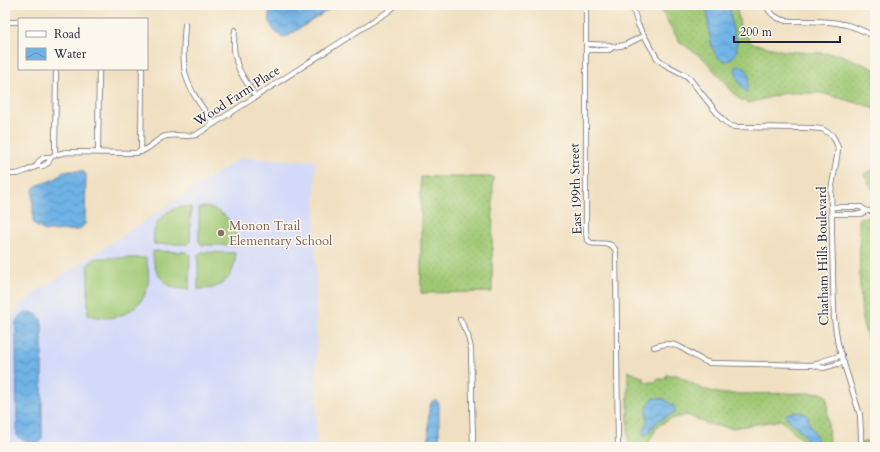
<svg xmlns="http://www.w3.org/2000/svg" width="880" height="452" viewBox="0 0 880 452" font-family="Cardo,serif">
<defs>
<pattern id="grass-dots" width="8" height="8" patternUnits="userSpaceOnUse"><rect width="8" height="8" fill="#a0c975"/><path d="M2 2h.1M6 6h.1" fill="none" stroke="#8aac66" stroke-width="1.8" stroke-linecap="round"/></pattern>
<pattern id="water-waves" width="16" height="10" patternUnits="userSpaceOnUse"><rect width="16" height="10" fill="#6fb3e5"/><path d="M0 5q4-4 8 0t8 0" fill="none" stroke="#5b91bb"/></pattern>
</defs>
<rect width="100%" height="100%" fill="#fbf7ec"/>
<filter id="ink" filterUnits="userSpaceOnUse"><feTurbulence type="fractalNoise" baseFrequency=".025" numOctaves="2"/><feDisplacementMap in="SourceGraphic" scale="8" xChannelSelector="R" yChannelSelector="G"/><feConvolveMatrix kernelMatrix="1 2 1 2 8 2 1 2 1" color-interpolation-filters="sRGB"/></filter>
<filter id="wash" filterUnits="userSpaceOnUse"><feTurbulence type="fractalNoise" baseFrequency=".012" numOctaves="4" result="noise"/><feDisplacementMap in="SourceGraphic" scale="16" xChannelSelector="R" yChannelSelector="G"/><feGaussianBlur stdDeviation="0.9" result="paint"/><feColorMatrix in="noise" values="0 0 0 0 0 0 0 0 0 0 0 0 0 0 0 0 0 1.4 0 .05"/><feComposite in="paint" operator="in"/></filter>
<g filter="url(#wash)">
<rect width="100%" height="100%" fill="#f0e0c1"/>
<polygon fill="#d2d9f9" points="240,158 315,161 317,447 9,447 9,324 19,304"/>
<g fill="url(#grass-dots)" stroke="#617658">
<polygon points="660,5 736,5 740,25 751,43 784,51 839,54 875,69 875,110 869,106 821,93 785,93 749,103 739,99 704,59 679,41 662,12"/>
<polygon points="875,169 875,188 872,189 864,174"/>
<polygon points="421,177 493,177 492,292 421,293"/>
<polygon points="875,216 875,363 862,320 860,285 859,218"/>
<polygon points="628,371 644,378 644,382 656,382 657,379 666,379 666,375 677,375 702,389 722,394 822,393 827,397 829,447 807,447 807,445 792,430 781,420 732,428 707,424 687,415 670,419 658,426 649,441 650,447 628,447"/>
<polygon points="867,441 875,442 875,447 850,447"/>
</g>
<g fill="#a0c975" stroke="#617658">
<path d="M180,207H191L190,241L187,244H154C151,225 162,212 180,207Z"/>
<path d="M206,207C227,212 237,224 236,245H202L199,241V208Z"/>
<path d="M153,251L187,252L190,255L189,289C166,291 152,274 153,251Z"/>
<path d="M202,252L235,253C237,276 221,291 198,289V255Z"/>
<path d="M96,258H146C148,268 150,280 147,289C142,306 123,318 106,318C100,318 94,316 88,315V264Z"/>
</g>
<g fill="url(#water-waves)" stroke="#486a90">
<path d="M269,5H336L288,36L282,37C268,28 269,20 269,5Z"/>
<path d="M706,5H730C731,12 731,20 732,26C734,33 737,40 737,47C737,52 736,55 732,58C730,60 727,61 724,61C707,58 709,17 706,5Z"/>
<path d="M740,65L746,69L749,74L747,93C741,87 734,76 736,67Z"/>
<polygon points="63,171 83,171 86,174 85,224 81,228 77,230 45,231 36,226 33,222 33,190 34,188 36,186 52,180 57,178"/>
<path d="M26,312C34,312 40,315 42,323V438L39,443C30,443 23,441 17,436L16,323C18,317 20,314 26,312Z"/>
<path d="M655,398L664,399L674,406L675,411L674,413L658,421L647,434L644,435L643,431C644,430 646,426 646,425C649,415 643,403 655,398Z"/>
<path d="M436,400L439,403V447H429C429,434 426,412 432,401Z"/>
<path d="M794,412L804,413L808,417L809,423L817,437L816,444L813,445C806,441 806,436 800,430C795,425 789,422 786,415V414Z"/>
</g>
</g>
<g filter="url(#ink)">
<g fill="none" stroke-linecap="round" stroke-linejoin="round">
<defs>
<g id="minor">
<path d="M586,5V234L587,239L591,243C600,245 613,240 616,252L618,447"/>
<polyline points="632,5 638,25 657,58 664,64 685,75 689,78 722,119 730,126 736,127 811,128 822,129 832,135 836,142 838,148 837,157 831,191 834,318 838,345 860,415 861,435 861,447"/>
<path d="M766,5C770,15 777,19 787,21C820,21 845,19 875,37"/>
<polyline points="5,22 19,22"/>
<path d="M185,25C184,40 182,57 185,72C189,91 203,108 214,124"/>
<path d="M235,30C234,38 233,47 235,55C237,71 248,84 256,97"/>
<polyline points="586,44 609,45 613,47"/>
<polyline points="586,50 609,50 613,47 625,45 643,36"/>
<polyline points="98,152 99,69"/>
<polyline points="141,152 142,69"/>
<polyline points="55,155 56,69"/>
<path d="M37,166L38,162L43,158L47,157H51L58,154L67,152L135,153C150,151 155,139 166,136C176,134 186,137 196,135L389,11L396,5"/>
<polyline points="5,174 17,174 26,171 37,166 43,166 48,163 51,157"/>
<polyline points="832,207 861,207 866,211"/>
<polyline points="832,214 861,214 866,211 875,211"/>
<polyline points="460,319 468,336 471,349 473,447"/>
<path d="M654,347C658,346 662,344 667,344C682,343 695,360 710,363L814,365L823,368L844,362"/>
<polyline points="814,365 820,362 842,355"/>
<polyline points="680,446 685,447"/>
</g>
</defs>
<use href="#minor" stroke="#6a646a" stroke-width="6"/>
<use href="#minor" stroke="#fff" stroke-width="4.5"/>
</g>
</g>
<circle fill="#8d6e63" stroke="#fbf7ec" stroke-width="1.5" cx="221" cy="233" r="4"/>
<g text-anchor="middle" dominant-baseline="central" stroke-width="3" stroke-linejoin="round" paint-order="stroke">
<g font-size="13" fill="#22223b" stroke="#fbf7ec">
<text transform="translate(237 96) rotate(-33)">Wood Farm Place</text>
<text transform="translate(576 189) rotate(-92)">East 199th Street</text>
<text transform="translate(823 256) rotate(-91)">Chatham Hills Boulevard</text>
</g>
<g font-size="13" fill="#785e54" stroke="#fbf7ec" text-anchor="start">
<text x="229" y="226">Monon Trail<tspan x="229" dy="15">Elementary School</tspan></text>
</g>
</g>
<rect width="880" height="452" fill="none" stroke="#fbf7ec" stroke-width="20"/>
<rect x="18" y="18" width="130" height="52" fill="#fbf7ec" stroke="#a4a2a5"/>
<rect x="26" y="31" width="20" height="6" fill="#ffffff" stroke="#a4a2a5"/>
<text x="54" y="38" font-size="12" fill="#22223b">Road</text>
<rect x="26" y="48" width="20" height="12" fill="url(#water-waves)" stroke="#a4a2a5"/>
<text x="54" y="58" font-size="12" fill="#22223b">Water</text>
<path d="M734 36v6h106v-6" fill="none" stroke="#22223b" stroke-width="2"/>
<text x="740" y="36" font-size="12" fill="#22223b" stroke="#fbf7ec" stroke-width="3" paint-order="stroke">200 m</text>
</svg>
